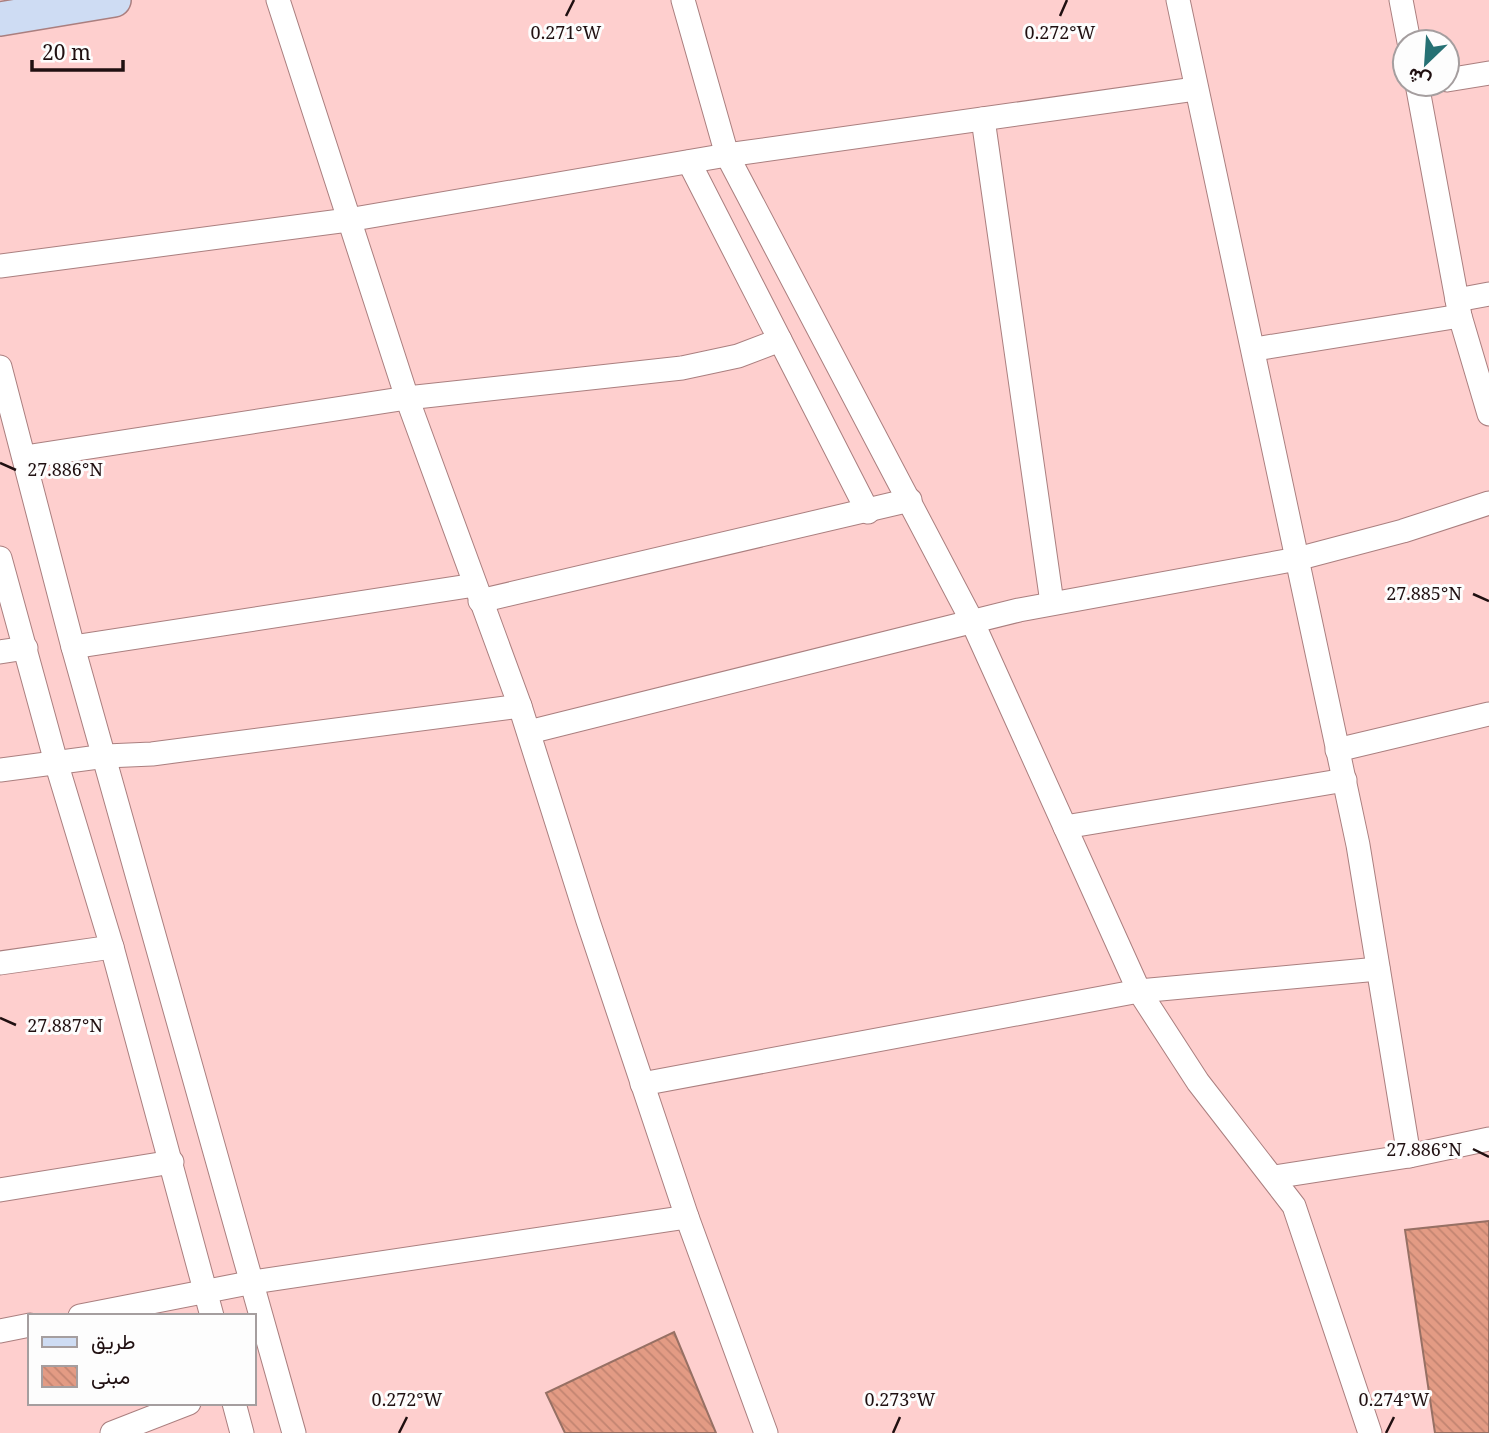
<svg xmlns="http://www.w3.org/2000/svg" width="1489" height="1433" viewBox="0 0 1489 1433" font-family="'Noto Serif',Vazirmatn,serif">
<defs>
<pattern id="building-back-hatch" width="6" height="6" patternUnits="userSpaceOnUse" patternTransform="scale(1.75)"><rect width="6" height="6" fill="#e39b84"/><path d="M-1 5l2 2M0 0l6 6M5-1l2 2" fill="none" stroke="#c28471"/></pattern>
</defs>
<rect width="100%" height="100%" fill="#fecfce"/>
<g fill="url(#building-back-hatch)" stroke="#977064" stroke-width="2">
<polygon points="1489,1221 1489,1433 1435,1433 1405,1230"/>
<polygon points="674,1332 716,1433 565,1433 546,1393"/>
</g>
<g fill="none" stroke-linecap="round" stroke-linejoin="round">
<defs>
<g id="street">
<polyline points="278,0 407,398 520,706 588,921 687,1217 766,1433"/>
<polyline points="683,0 727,155 972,621 1139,991 1198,1082 1294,1206 1370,1433"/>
<polyline points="1178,0 1358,845 1409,1156"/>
<polyline points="1401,0 1409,42"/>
<polyline points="1447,80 1489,73"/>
<polyline points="1417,84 1460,316 1489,414"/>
<polyline points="983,119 1052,603"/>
<polyline points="689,162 868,512"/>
<polyline points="0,266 348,220 727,155 1195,89"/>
<polyline points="1457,300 1489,294"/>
<polyline points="1255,349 1460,316"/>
<polyline points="0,367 73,647 294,1433"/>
<polyline points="25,457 407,398 682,368 738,356 780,340"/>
<polyline points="0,558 56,762 112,947 212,1316"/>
<polyline points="480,601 910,500"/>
<polyline points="73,647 475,585"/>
<polyline points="0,652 26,648"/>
<polyline points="529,732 1019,610 1297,559 1403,531 1489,503"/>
<polyline points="1337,750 1489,714"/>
<polyline points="0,770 106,756 152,754 520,706"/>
<polyline points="1065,827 1345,780"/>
<polyline points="0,963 112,947"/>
<polyline points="642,1084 1139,991 1378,969"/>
<polyline points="1274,1177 1409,1156 1489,1139"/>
<polyline points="0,1190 172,1162"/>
<polyline points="80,1316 254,1282 687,1217"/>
<polyline points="0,1331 30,1325"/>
<polyline points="234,1403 242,1433"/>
<polyline points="112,1433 189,1403"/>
</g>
<polyline id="secondary" points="0,19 114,0"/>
</defs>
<use href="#street" stroke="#aa7f7f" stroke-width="25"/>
<use href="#secondary" stroke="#aa7f7f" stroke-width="36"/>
<use href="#street" stroke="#fff" stroke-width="23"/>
<use href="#secondary" stroke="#cedcf3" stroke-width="33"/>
</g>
<path fill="none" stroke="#201011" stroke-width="2.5" d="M566,16L574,0M1060,16L1067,0M0,463L16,470M1473,594L1489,601M0,1018L16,1025M1473,1149L1489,1157M399,1433L407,1417M893,1433L900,1417M1386,1433L1394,1417"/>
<g font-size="18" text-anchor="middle" fill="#201011" stroke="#fdfdfd" stroke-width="6" stroke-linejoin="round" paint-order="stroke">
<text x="566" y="39">0.271°W</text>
<text x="1060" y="39">0.272°W</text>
<text x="65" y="476">27.886°N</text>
<text x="1424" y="600">27.885°N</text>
<text x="65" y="1032">27.887°N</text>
<text x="1424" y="1156">27.886°N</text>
<text x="407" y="1406">0.272°W</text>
<text x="900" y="1406">0.273°W</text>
<text x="1394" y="1406">0.274°W</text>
</g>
<rect x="28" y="1314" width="228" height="91" fill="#fdfdfd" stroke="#a59e9f" stroke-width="2"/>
<rect x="42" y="1337" width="35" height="10" fill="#cedcf3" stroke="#a59e9f" stroke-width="2"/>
<text x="91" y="1349" font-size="21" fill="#201011">طريق</text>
<rect x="42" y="1366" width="35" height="21" fill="url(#building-back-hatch)" stroke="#a59e9f" stroke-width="2"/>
<text x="91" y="1384" font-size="21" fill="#201011">مبنى</text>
<g transform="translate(1426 63) rotate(205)"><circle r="33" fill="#fdfdfd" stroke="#a59e9f" stroke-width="2"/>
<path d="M0-5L12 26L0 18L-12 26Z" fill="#267174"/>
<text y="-10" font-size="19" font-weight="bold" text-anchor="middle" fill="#201011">ش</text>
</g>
<path d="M32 60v10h91v-10" fill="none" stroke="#201011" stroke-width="3.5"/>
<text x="42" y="60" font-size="21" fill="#201011" stroke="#fdfdfd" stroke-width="5" paint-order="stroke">20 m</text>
</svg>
